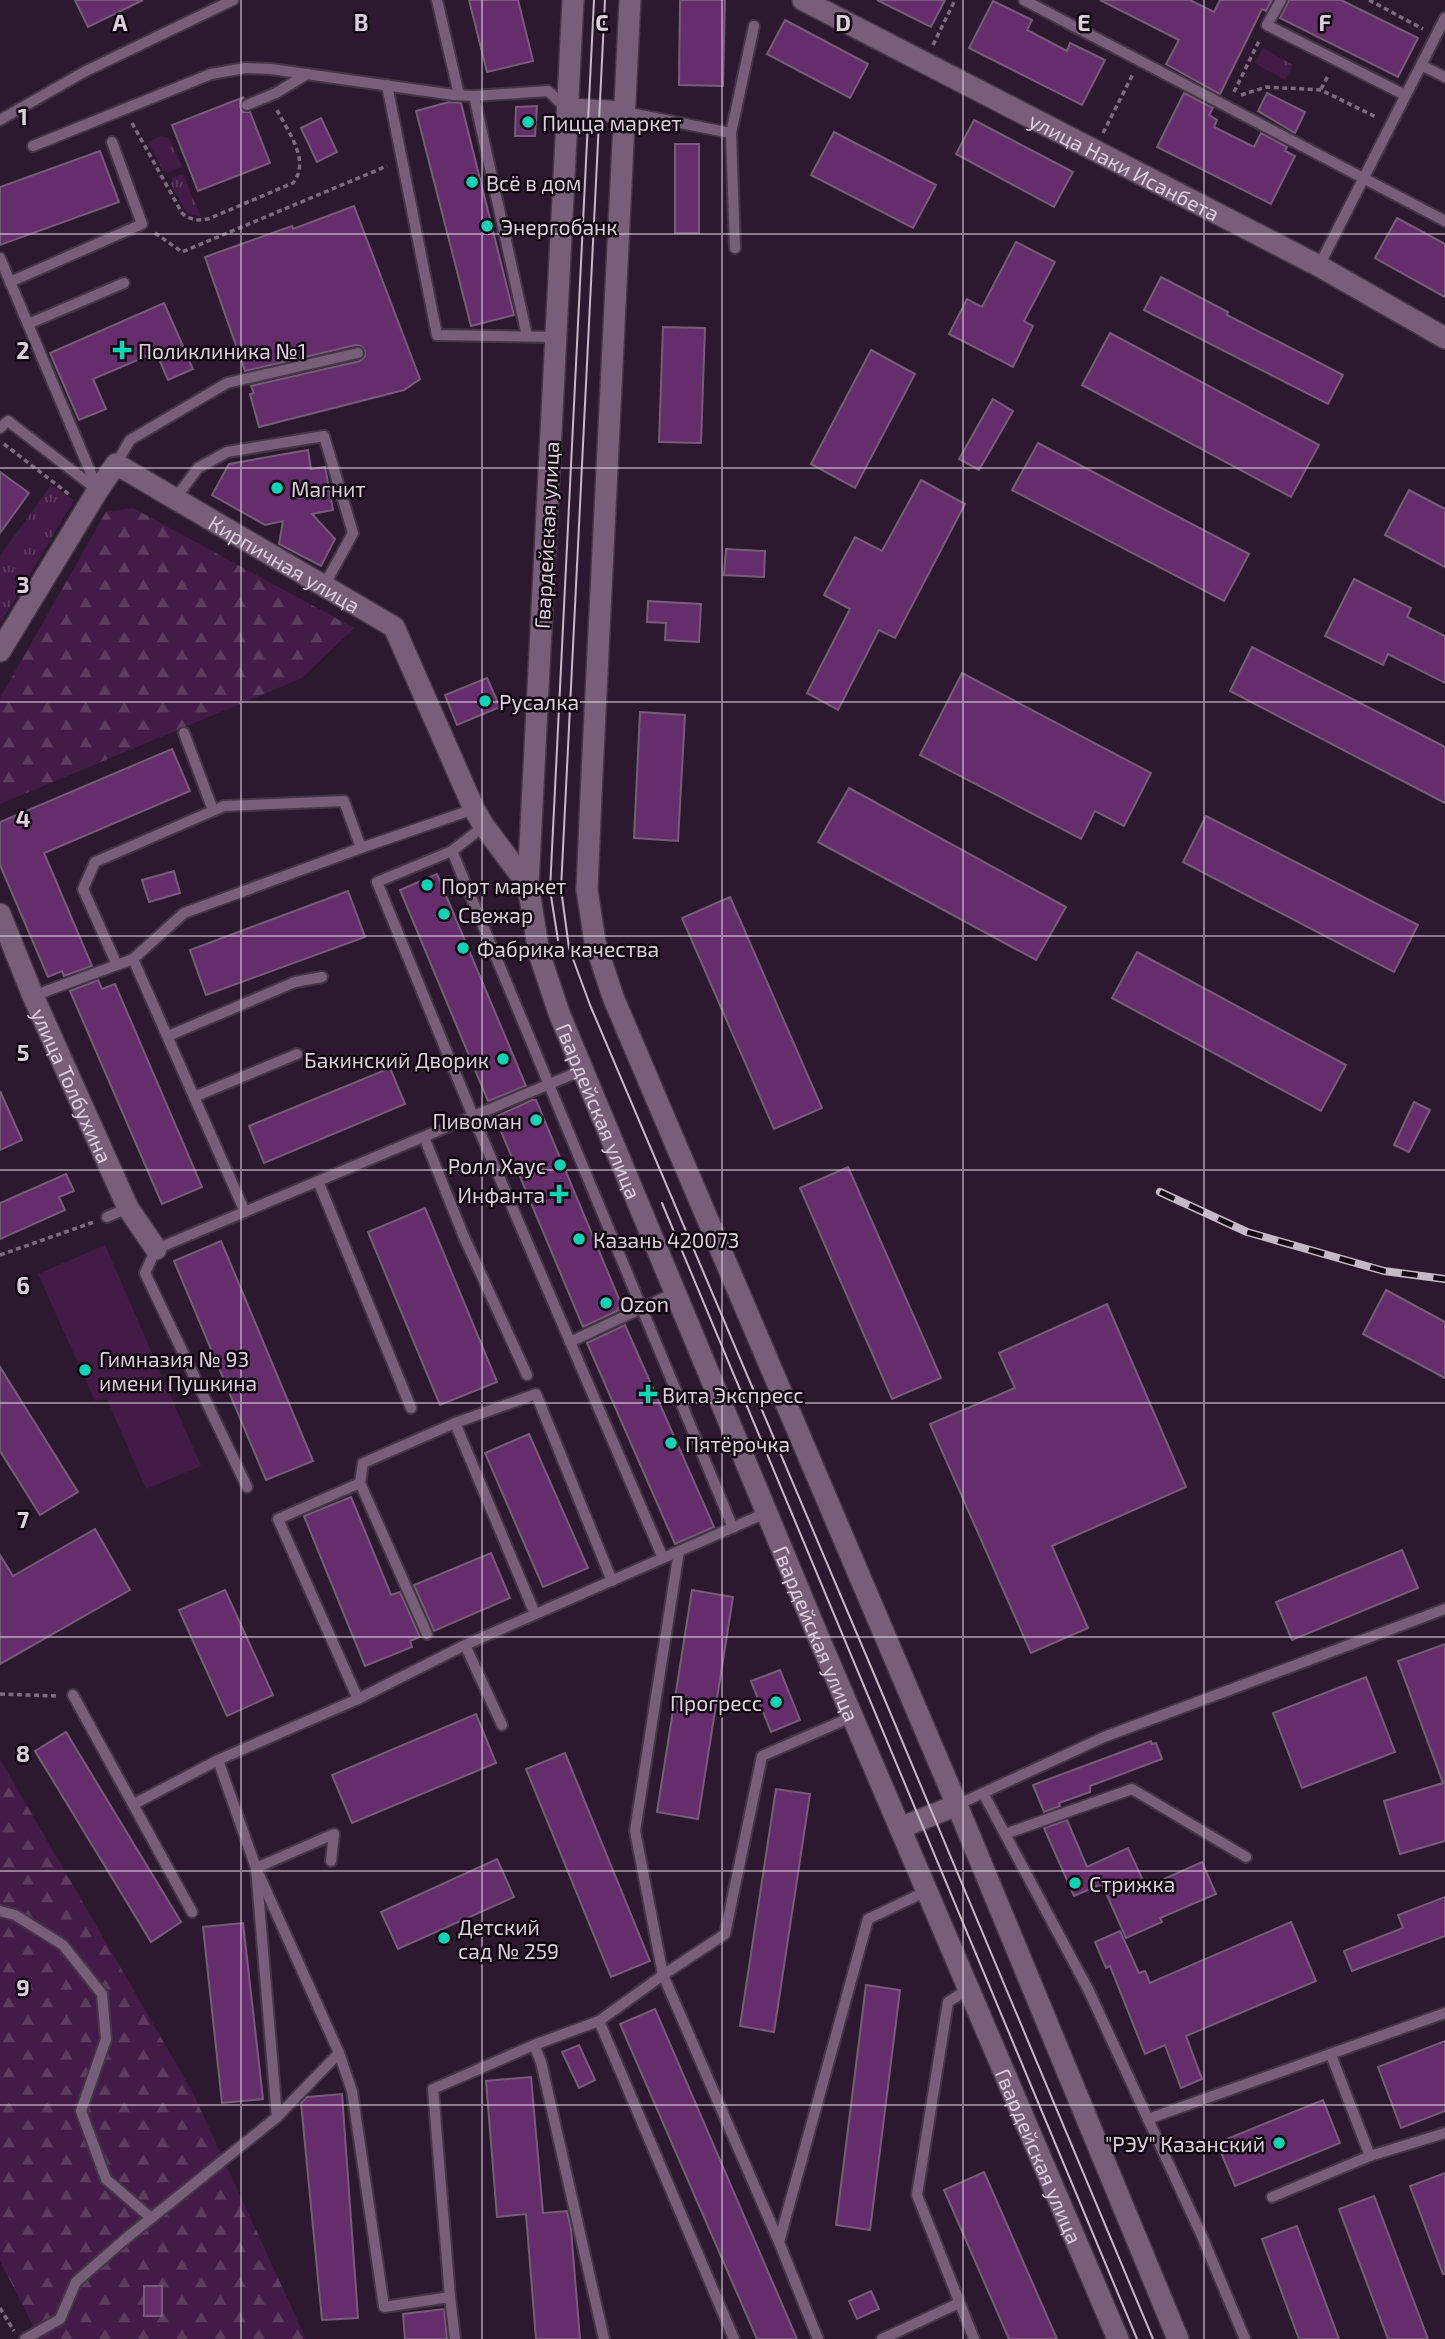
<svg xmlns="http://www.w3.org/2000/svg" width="1445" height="2339" viewBox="0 0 1445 2339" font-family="'Exo 2',sans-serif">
<defs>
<pattern id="grass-tufts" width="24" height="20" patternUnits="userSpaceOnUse" patternTransform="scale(1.75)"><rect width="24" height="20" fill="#421c46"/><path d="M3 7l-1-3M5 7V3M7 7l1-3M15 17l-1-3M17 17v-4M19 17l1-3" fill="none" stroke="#5d3c60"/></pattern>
<pattern id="forest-firs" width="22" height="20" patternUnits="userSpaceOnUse" patternTransform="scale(1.75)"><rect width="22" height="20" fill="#421c46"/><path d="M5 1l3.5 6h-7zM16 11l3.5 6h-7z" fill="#5d3c60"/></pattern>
</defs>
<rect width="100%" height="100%" fill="#2d192f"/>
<g fill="url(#grass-tufts)">
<polygon points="1263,48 1293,65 1285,80 1255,63"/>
<polygon points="161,136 169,138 182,167 168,172 163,170 148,142"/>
<polygon points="183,174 201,217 187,213 171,185 173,178"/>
<polygon points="51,485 74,500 0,624 0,556"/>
</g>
<g fill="url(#forest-firs)">
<polygon points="133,508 354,628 302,678 0,804 0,698 106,512"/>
<polygon points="0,1759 193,2093 306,2339 40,2339 0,2261"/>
</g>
<polygon fill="#421c46" points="105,1245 201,1466 146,1489 106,1397 95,1401 38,1274"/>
<g fill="#652d6b" stroke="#755d77" stroke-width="2">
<polygon points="75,0 143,0 88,27"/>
<polygon points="469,0 518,0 533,61 487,72"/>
<polygon points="680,0 725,0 723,86 679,85"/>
<polygon points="877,0 945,0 931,27"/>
<polygon points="1100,0 1190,0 1214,12 1220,0 1272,0 1266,11 1262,9 1220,94 1166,64 1179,40"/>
<polygon points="1289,0 1341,0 1418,38 1398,77 1280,18"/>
<polygon points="993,1 1032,20 1027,30 1067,51 1070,43 1105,60 1082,105 969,48"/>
<polygon points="785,20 868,64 850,98 767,54"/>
<polygon points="1184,93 1213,108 1209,115 1217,120 1214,127 1254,147 1261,133 1287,147 1285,151 1295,156 1271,204 1157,147"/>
<polygon points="1267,93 1305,112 1295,133 1258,111"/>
<polygon points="244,97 240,101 240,107 243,112 250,112 270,163 198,191 172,125"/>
<polygon points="449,102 461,103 514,315 471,326 416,111"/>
<polygon points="537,106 535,136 515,136 516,107"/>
<polygon points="321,118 337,152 317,162 301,128"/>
<polygon points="974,120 1073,172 1054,207 956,154"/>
<polygon points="834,132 936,185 913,228 811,175"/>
<rect x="675" y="144" width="24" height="89"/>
<polygon points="100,151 119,202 0,245 0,187"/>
<polygon points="354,206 420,379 404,390 259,427 250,394 254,393 251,386 360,361 365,356 365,351 361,346 356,345 245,371 205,257 292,226 293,229"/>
<polygon points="1397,218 1445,244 1445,297 1375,258"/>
<polygon points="1016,242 1055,262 1024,321 1033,326 1013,367 949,334 967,299 982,307"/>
<polygon points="1161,277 1228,312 1227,315 1343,375 1328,404 1144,310"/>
<polygon points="164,303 193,369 168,380 156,352 93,379 106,409 79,420 50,353"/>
<polygon points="663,327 705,328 701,443 659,442"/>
<polygon points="1110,333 1319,445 1291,497 1082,385"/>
<polygon points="871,350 915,374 855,488 811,464"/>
<polygon points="993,399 1013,411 979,470 959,459"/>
<polygon points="1038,443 1249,554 1224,601 1012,490"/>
<polygon points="308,450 311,469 325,467 333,510 312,514 335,539 321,566 279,544 283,521 265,525 212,495 229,464"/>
<polygon points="0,472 29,493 0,533"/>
<polygon points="921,480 965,504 895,638 879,630 838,710 807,693 850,609 824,595 855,537 882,551"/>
<polygon points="1409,490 1445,509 1445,567 1385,535"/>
<polygon points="726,549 765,551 764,577 724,575"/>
<polygon points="1354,579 1411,608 1407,617 1445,636 1445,683 1388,654 1383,665 1325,636"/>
<polygon points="648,601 701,604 699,642 665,640 666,623 647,622"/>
<polygon points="1252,647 1445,747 1445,803 1230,691"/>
<polygon points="962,673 1151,773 1124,826 1095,811 1081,839 920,755"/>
<polygon points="487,678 500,707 457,725 445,695"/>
<polygon points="640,712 685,715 678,841 634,838"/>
<polygon points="172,749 190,791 44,853 92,966 64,976 62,971 48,977 0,865 0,822"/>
<polygon points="849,788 1066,907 1036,960 818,842"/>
<polygon points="1206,816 1418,925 1394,972 1183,862"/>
<polygon points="174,871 180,893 149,902 142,880"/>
<polygon points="437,874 526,1086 488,1101 400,890"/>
<polygon points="348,891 365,937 206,995 190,950"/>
<polygon points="730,897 822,1108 774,1129 682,918"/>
<polygon points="1137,952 1346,1065 1321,1111 1112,998"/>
<polygon points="98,980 102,989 115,984 202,1187 162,1204 70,991"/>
<polygon points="390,1068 405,1104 264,1163 249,1126"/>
<polygon points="0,1091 22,1140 0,1150"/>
<polygon points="532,1100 536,1100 622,1306 618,1308 619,1310 583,1327 495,1117"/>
<polygon points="1414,1102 1430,1110 1409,1152 1394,1145"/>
<polygon points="848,1167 941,1378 892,1399 800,1188"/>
<polygon points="66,1174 74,1191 59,1197 65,1210 0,1239 0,1203"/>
<polygon points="425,1208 497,1382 440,1405 368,1232"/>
<polygon points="221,1241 313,1461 266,1480 174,1261"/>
<polygon points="1386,1290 1445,1322 1445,1378 1363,1334"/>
<polygon points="1107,1304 1186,1487 1052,1546 1088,1628 1031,1653 930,1424 1015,1388 999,1353"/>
<polygon points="625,1325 714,1527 675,1544 587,1343"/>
<polygon points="0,1367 78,1492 40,1515 0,1451"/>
<polygon points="529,1434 588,1568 543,1587 485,1453"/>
<polygon points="351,1497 391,1595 400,1592 420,1637 410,1641 412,1647 365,1666 304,1516"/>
<polygon points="95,1529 130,1590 0,1664 0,1555 13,1576"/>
<polygon points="1402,1550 1418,1588 1292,1640 1276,1602"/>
<polygon points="491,1553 510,1598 434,1631 414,1585"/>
<polygon points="225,1590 273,1695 227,1716 179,1610"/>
<polygon points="692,1590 733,1597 698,1819 657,1812"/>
<polygon points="1445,1644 1445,1841 1400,1854 1384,1801 1443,1783 1398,1661"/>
<polygon points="780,1670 800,1720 771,1732 751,1681"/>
<polygon points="1366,1677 1395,1752 1302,1788 1273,1713"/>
<polygon points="476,1714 496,1763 352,1823 332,1775"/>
<polygon points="66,1732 181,1922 151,1942 35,1751"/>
<polygon points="1151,1741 1152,1744 1156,1743 1162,1759 1090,1786 1090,1792 1059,1803 1060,1806 1044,1812 1033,1785"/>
<polygon points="565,1753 650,1961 611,1977 526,1769"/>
<polygon points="776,1789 810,1794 774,2032 740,2026"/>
<polygon points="1067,1820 1087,1867 1128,1848 1146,1887 1202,1862 1216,1894 1160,1918 1162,1922 1126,1938 1102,1884 1074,1896 1044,1828"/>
<polygon points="497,1859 514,1897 398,1949 381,1912"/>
<polygon points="1445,1897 1445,1936 1352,1971 1344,1951 1403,1928 1398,1915"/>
<polygon points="1291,1922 1316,1981 1186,2036 1202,2079 1181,2088 1165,2045 1145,2054 1110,1966 1106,1968 1095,1942 1120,1931 1139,1973 1145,1971 1150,1983"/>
<polygon points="243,1923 263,2099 222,2103 203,1927"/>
<polygon points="866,1985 900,1990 870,2230 836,2225"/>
<polygon points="655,2009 797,2339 757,2339 620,2024"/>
<polygon points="1445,2041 1445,2111 1401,2128 1378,2067"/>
<polygon points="579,2045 595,2080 579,2088 562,2052"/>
<polygon points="531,2077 543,2213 567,2211 571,2229 580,2339 536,2339 526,2214 497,2217 486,2081"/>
<polygon points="342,2094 358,2318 322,2320 301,2103 307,2097"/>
<polygon points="1323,2100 1340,2143 1235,2186 1217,2143"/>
<polygon points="984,2172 1057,2339 1009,2339 944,2190"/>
<polygon points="1445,2173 1445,2274 1443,2274 1410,2186"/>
<polygon points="1374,2196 1428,2339 1388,2339 1339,2209"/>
<polygon points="1297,2226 1339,2339 1299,2339 1262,2239"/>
<rect x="144" y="2286" width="18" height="30"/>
<polygon points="871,2291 879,2309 857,2319 849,2301"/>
<polygon points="444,2309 447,2339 405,2339 403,2314"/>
</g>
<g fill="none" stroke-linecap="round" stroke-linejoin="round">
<defs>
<g id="lane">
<polyline points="437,0 459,95"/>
<polyline points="1024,0 1445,221"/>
<polyline points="1281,0 1267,25 1405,95"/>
<polyline points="1421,65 1445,77"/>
<polyline points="387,85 437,335 557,337"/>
<polyline points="474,96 527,336"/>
<polyline points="247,105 276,93 307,74"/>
<polyline points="625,112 731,133 754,26"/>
<polyline points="0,120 84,72 233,0"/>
<polyline points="731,133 735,248"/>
<polyline points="33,146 211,74 245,68 271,69 454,95 474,96 548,91 566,108"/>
<polyline points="0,258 98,490"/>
<polyline points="1319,266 1445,18"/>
<polyline points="10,282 142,224 112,142"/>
<polyline points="28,324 124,283"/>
<polyline points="0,428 8,421 95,488"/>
<polyline points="116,464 130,440 227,383 358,353"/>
<polyline points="175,499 198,468 227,452 324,436 353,533 324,586"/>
<polyline points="184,733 213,810"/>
<polyline points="484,826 452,851 733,1528"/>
<polyline points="452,851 377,882 473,1116 663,1558"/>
<polyline points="133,959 245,1212"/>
<polyline points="117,965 83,889 95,862 224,806 344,801 361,848"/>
<polyline points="33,996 133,959 184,913 361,848 474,809"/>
<polyline points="168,1036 295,982 322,977"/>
<polyline points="194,1097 297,1054"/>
<polyline points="424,1137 464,1237 527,1375"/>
<polyline points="318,1181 411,1408"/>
<polyline points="107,1217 128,1208"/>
<polyline points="570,1342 676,1292"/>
<polyline points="455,1423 536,1394 612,1581"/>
<polyline points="360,1483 363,1463 455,1423 535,1614"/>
<polyline points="247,1487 145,1273 156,1249 583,1070"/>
<polyline points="679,1551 635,1831 663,1975 779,2242"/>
<polyline points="427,1634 360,1483 278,1519 358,1699 218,1760 256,1868 339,2053 352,2091 384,2307 450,2297 455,2339"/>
<polyline points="465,1645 502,1725"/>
<polyline points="73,1695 192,1912"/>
<polyline points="358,1699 465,1645 768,1512"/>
<polyline points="983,1793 1088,1989 1201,2234 1245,2339"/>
<polyline points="134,1804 218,1760"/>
<polyline points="957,1805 1104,1737 1445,1609"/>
<polyline points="1005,1834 1132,1789 1246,1857"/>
<polyline points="0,1911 15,1915 63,1945 102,1994 106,2039 81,2111 106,2179 151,2218"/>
<polyline points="970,1988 948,2002 917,2195 974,2339"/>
<polyline points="599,2021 734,2339"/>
<polyline points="534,2045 541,2062 604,2339"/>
<polyline points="1331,2055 1370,2156"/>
<polyline points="277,2117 256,1868 334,1834 331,1861"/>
<polyline points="1148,2119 1445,2013"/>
<polyline points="1272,2197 1370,2156 1445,2133"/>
<polyline points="450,2297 433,2089 534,2045 599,2021 663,1975 725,1934 762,1756 854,1716"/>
<polyline points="25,2339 60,2319 76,2282 124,2240 277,2117 339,2053"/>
<polyline points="818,2339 779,2242 868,1919 927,1891"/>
<polyline points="882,2339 959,2303"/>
</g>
<g id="street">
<path id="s1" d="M803,0L1319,266L1445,338"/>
<path id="s2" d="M0,651L98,490L116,464L394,627L474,809L484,826L528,885"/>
<path id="s3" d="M0,914L33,996L128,1208L156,1249"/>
</g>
<g id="secondary">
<path id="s4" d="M573,0L528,885L539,953L559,1013L818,1636L1118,2339"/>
<polyline points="630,0 591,795 587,890 595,942 613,997 957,1805 1178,2339"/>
<polyline points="569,109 625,112"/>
<polyline points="900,1828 957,1805"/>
</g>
</defs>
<use href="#lane" stroke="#453547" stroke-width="14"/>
<use href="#street" stroke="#453547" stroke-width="24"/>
<use href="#secondary" stroke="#453547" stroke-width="24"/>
<g stroke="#7c6b7e" stroke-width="3.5" stroke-dasharray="5 3.5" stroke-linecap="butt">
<polyline points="1369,0 1423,29"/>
<polyline points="933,45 955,0"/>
<polyline points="1321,89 1329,74"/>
<polyline points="1234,92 1260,39"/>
<polyline points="1241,95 1266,87 1321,90 1376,117"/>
<path d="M132,123L182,213C190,220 198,221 208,219L293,183C311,161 288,132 277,110"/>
<polyline points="1103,133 1133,74"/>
<polyline points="155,233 182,252 387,166"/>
<polyline points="4,444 70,495"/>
<polyline points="0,1255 94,1222"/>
<polyline points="0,1694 57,1696"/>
<polyline points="0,2308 14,2331"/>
</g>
<use href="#lane" stroke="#775e79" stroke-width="10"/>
<use href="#street" stroke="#775e79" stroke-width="21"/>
<use href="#secondary" stroke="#775e79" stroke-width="21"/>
<g stroke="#c7b8c8" stroke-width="2">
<polyline points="605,0 561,889 569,948 590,1005 874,1674 1153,2339"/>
<polyline points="558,940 550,890 594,0"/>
<polyline points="662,1203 1137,2339"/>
</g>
<defs>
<polyline id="rail" points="1160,1192 1247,1232 1384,1271 1445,1279"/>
</defs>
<use href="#rail" stroke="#c7b8c8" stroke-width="8"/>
<use href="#rail" stroke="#100711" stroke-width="5" stroke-dasharray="16" stroke-linecap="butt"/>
</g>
<path fill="none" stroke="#ddcfde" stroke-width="2" stroke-opacity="0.55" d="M241,0V2339M482,0V2339M722,0V2339M963,0V2339M1204,0V2339M0,234H1445M0,468H1445M0,702H1445M0,936H1445M0,1170H1445M0,1403H1445M0,1637H1445M0,1871H1445M0,2105H1445"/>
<g fill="#0cd5b5" stroke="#100711" stroke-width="2.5">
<circle cx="528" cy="122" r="7"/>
<circle cx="472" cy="182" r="7"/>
<circle cx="487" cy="226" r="7"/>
<path d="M118.5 339.5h7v7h7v7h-7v7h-7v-7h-7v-7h7z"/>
<circle cx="277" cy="488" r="7"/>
<circle cx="485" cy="701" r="7"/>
<circle cx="427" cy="885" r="7"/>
<circle cx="444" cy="914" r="7"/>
<circle cx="463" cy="948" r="7"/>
<circle cx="503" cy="1059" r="7"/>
<circle cx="536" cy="1120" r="7"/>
<circle cx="560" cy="1165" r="7"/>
<path d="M555.5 1183.5h7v7h7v7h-7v7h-7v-7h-7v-7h7z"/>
<circle cx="579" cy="1239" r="7"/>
<circle cx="606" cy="1303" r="7"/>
<circle cx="85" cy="1370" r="7"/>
<path d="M644.5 1383.5h7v7h7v7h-7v7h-7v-7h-7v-7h7z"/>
<circle cx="671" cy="1443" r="7"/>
<circle cx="776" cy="1702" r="7"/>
<circle cx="1075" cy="1883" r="7"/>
<circle cx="444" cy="1938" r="7"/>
<circle cx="1279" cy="2143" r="7"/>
</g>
<g text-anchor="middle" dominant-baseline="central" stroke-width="5" stroke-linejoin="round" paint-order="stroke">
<g font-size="21" fill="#ddcfde" stroke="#100711" text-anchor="start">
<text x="542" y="122">Пицца маркет</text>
<text x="486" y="182">Всё в дом</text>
<text x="501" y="226">Энергобанк</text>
<text x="138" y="350">Поликлиника №1</text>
<text x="291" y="488">Магнит</text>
<text x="499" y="701">Русалка</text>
<text x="441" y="885">Порт маркет</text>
<text x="458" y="914">Свежар</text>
<text x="477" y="948">Фабрика качества</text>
<text x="489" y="1059" text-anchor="end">Бакинский Дворик</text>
<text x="522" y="1120" text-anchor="end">Пивоман</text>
<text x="546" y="1165" text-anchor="end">Ролл Хаус</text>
<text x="545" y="1194" text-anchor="end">Инфанта</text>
<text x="593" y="1239">Казань 420073</text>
<text x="620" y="1303">Ozon</text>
<text x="99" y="1358">Гимназия № 93<tspan x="99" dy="24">имени Пушкина</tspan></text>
<text x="662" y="1394">Вита Экспресс</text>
<text x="685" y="1443">Пятёрочка</text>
<text x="762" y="1702" text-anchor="end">Прогресс</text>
<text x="1089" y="1883">Стрижка</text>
<text x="458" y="1926">Детский<tspan x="458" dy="24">сад № 259</tspan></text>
<text x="1265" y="2143" text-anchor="end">"РЭУ" Казанский</text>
</g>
<g font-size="21" fill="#ddcfde" stroke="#100711">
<text stroke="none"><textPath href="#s1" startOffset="362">улица Наки Исанбета</textPath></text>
<text transform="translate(546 535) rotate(-87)">Гвардейская улица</text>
<text stroke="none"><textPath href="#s2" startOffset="416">Кирпичная улица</textPath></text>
<text stroke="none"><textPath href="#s3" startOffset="186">улица Толбухина</textPath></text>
<text stroke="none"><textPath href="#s4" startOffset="1124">Гвардейская улица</textPath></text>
<text stroke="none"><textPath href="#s4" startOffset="1690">Гвардейская улица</textPath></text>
<text stroke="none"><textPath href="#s4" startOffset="2258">Гвардейская улица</textPath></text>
</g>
</g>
<g font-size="23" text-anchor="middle" font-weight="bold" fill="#ddcfde" stroke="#100711" stroke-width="5" stroke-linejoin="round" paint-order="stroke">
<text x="120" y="31">A</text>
<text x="361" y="31">B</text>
<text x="602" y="31">C</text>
<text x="843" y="31">D</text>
<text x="1084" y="31">E</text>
<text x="1325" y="31">F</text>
<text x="23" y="125">1</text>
<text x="23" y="359">2</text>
<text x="23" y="593">3</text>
<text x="23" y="827">4</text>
<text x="23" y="1061">5</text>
<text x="23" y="1294">6</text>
<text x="23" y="1528">7</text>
<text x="23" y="1762">8</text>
<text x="23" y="1996">9</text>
</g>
</svg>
